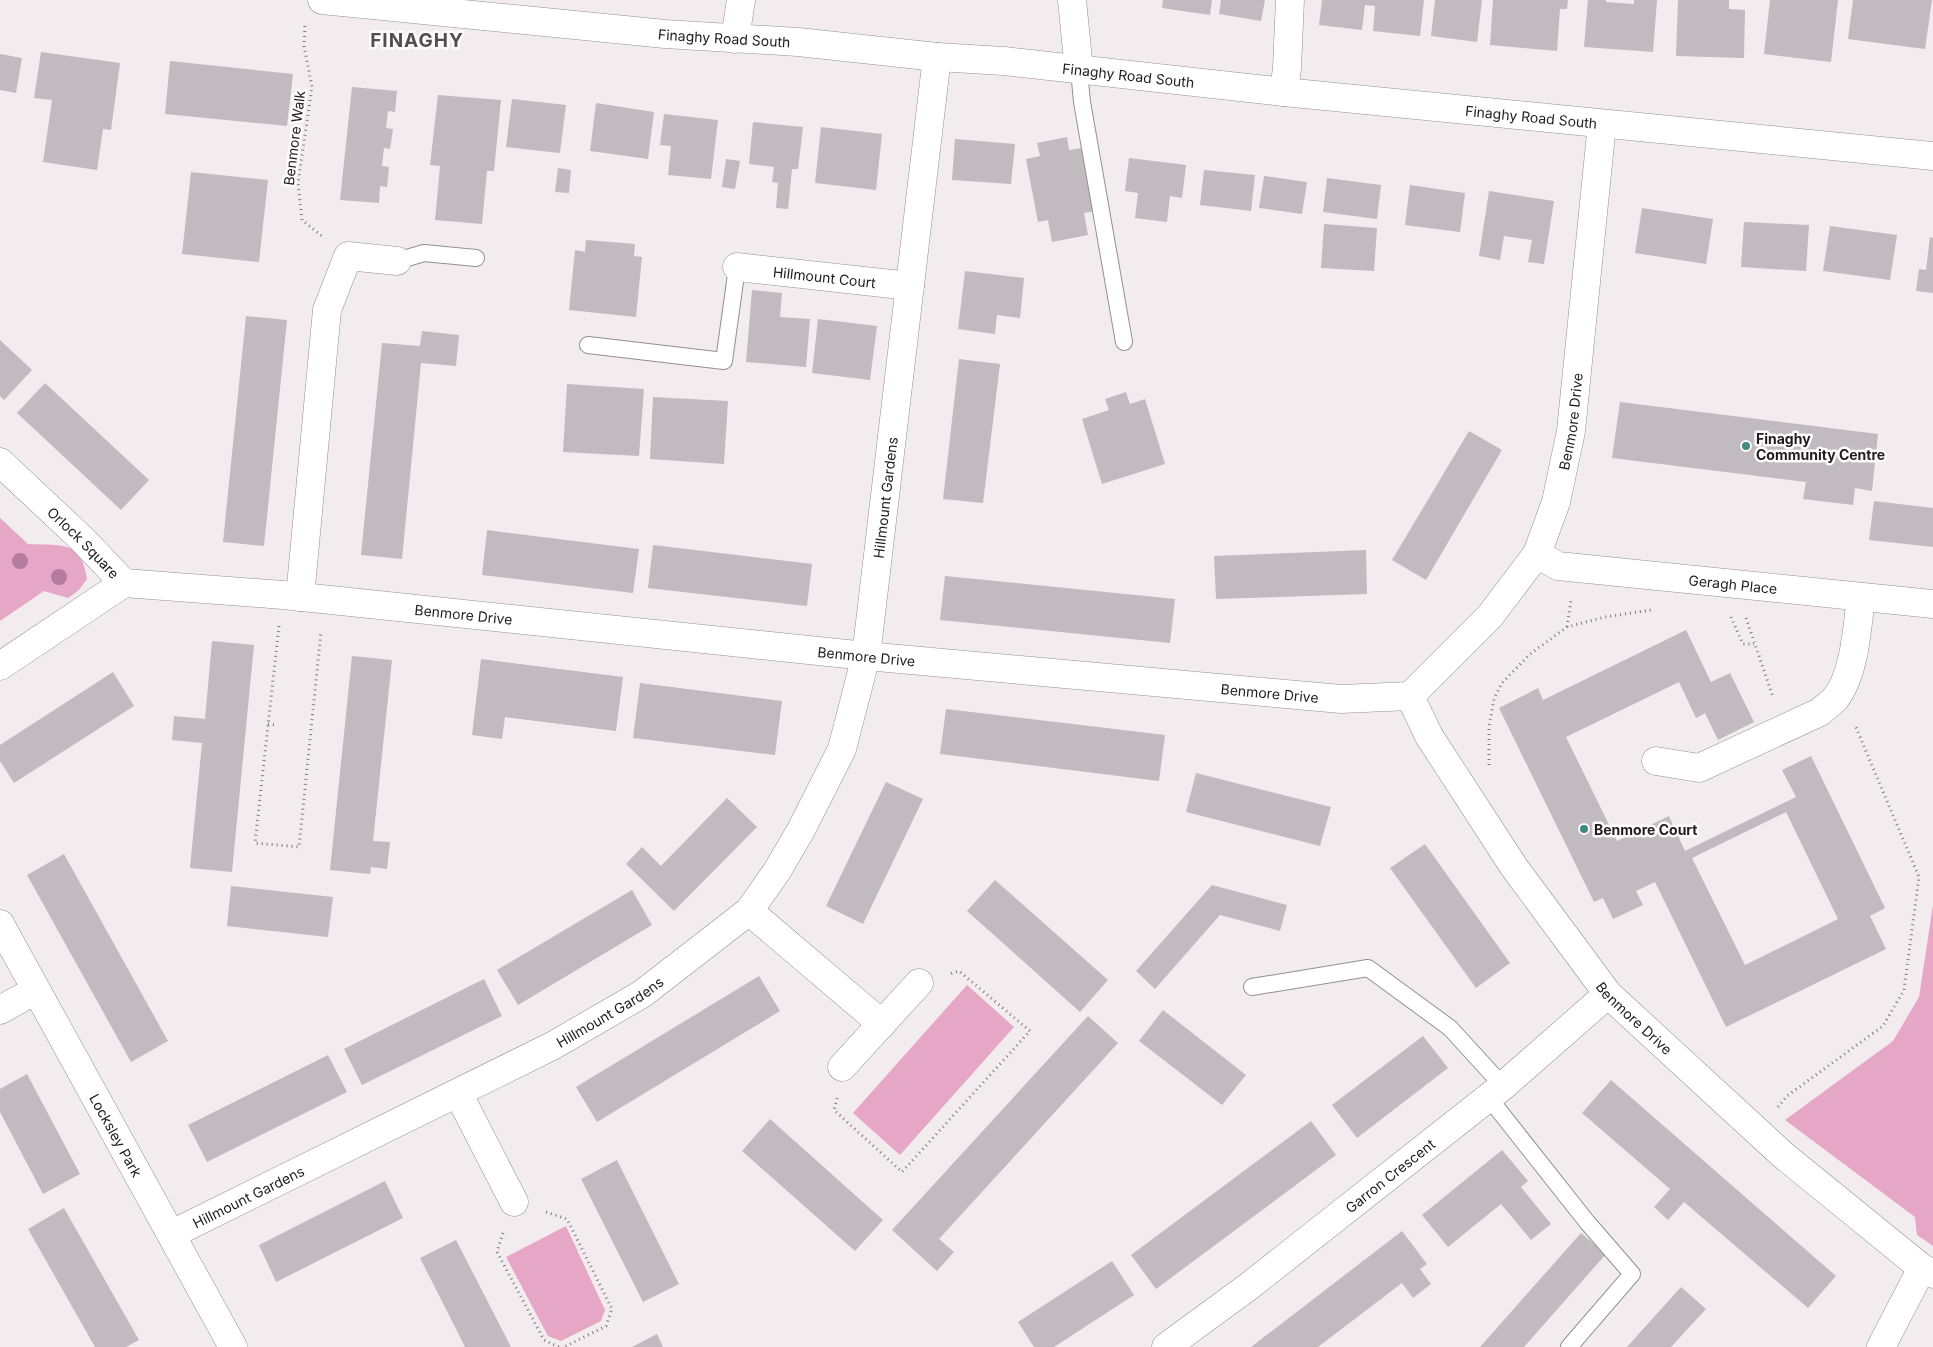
<svg xmlns="http://www.w3.org/2000/svg" width="1933" height="1347" viewBox="0 0 1933 1347" font-family="Inter,sans-serif">
<rect width="100%" height="100%" fill="#f3ecef"/>
<g fill="#e6a6c6">
<path d="M0,518L28,544C61,546 81,539 87,579L79,590L68,598L44,591L0,621Z"/>
<polygon points="1933,905 1933,1246 1917,1235 1915,1217 1785,1120 1893,1041 1919,997"/>
<polygon points="967,985 1014,1027 900,1155 853,1113"/>
<polygon points="566,1226 605,1310 601,1321 561,1341 548,1336 506,1257"/>
</g>
<g fill="#c1babe" fill-rule="evenodd">
<polygon points="1163,0 1212,0 1210,15 1162,8"/>
<polygon points="1221,0 1265,0 1261,21 1219,14"/>
<polygon points="1322,0 1424,0 1420,36 1373,31 1375,6 1365,5 1362,30 1319,25"/>
<polygon points="1435,0 1482,0 1477,42 1431,36"/>
<polygon points="1493,0 1568,0 1567,9 1560,9 1557,51 1490,45"/>
<polygon points="1588,0 1606,0 1606,2 1634,4 1634,0 1657,0 1653,52 1584,47"/>
<polygon points="1678,0 1729,0 1729,9 1745,10 1744,58 1676,56"/>
<polygon points="1770,0 1838,0 1831,62 1764,54"/>
<polygon points="1853,0 1932,0 1925,49 1848,39"/>
<polygon points="41,52 120,63 111,130 103,129 97,170 43,162 52,100 34,98"/>
<polygon points="0,54 22,58 16,93 0,90"/>
<polygon points="170,61 293,74 287,126 165,114"/>
<polygon points="352,87 397,91 395,112 388,111 386,128 393,129 390,149 384,148 382,166 389,167 387,187 380,186 379,203 340,200"/>
<polygon points="438,95 501,100 494,171 487,171 482,224 435,220 440,166 430,165"/>
<polygon points="512,99 566,105 560,153 506,147"/>
<polygon points="596,103 654,112 648,159 590,151"/>
<polygon points="664,114 718,120 711,179 668,175 671,146 660,145"/>
<polygon points="753,122 803,127 798,169 792,169 788,209 776,208 778,183 772,182 774,167 749,164"/>
<polygon points="821,127 882,134 876,190 815,183"/>
<polygon points="1067,137 1069,150 1082,148 1095,211 1084,213 1088,235 1052,242 1048,220 1038,222 1026,159 1040,156 1037,143"/>
<polygon points="955,139 1015,144 1011,184 952,180"/>
<polygon points="1129,158 1186,165 1182,198 1170,196 1167,222 1135,218 1138,193 1125,191"/>
<polygon points="726,159 740,161 735,189 722,187"/>
<polygon points="558,168 571,170 569,193 555,192"/>
<polygon points="1204,170 1255,175 1251,211 1200,205"/>
<polygon points="191,172 268,180 259,262 182,254"/>
<polygon points="1264,176 1307,182 1302,214 1259,208"/>
<polygon points="1327,178 1381,185 1377,219 1323,212"/>
<polygon points="1410,185 1465,193 1460,232 1405,225"/>
<polygon points="1489,191 1554,201 1544,264 1528,262 1532,240 1504,236 1500,260 1479,256"/>
<polygon points="1642,208 1713,219 1706,264 1635,253"/>
<polygon points="1744,222 1809,225 1806,271 1741,267"/>
<polygon points="1324,224 1377,228 1374,271 1321,268"/>
<polygon points="1830,226 1897,235 1890,280 1823,271"/>
<polygon points="1930,237 1933,238 1933,293 1916,291 1919,269 1926,270"/>
<polygon points="586,240 635,244 634,256 642,257 636,317 569,310 575,250 585,252"/>
<polygon points="965,271 1024,278 1020,318 997,315 995,334 958,329"/>
<polygon points="752,290 782,293 780,317 810,319 806,367 746,362"/>
<polygon points="246,316 287,320 264,546 223,542"/>
<polygon points="818,319 877,326 870,380 812,373"/>
<polygon points="422,331 459,335 456,366 421,363 402,559 361,555 382,343 420,346"/>
<polygon points="0,340 32,370 4,400 0,396"/>
<polygon points="959,359 1000,364 983,503 943,499"/>
<polygon points="45,383 149,480 121,510 17,413"/>
<polygon points="567,384 644,389 639,456 563,452"/>
<polygon points="1126,392 1130,404 1145,399 1165,464 1102,484 1082,419 1109,410 1105,399"/>
<polygon points="653,397 728,401 724,464 650,459"/>
<polygon points="1620,402 1878,434 1872,491 1855,488 1853,505 1803,499 1806,482 1612,458"/>
<polygon points="1469,431 1502,450 1426,580 1392,560"/>
<polygon points="1874,501 1933,508 1933,547 1869,540"/>
<polygon points="487,530 639,549 633,593 482,575"/>
<polygon points="653,545 812,564 807,606 648,588"/>
<polygon points="1366,550 1367,594 1216,599 1214,556"/>
<polygon points="945,576 1175,599 1170,643 940,620"/>
<path d="M1686,630L1711,682L1730,673L1754,722L1718,740L1705,713L1696,718L1679,682L1566,737L1617,841L1669,816L1685,851L1796,797L1782,770L1811,756L1885,908L1870,916L1886,949L1726,1027L1655,882L1636,891L1643,905L1613,919L1603,898L1594,902L1499,708L1538,688L1543,700ZM1786,812L1838,919L1745,965L1692,858Z"/>
<polygon points="212,641 254,645 232,872 190,868 202,743 172,740 174,716 205,719"/>
<polygon points="352,656 392,660 373,841 390,842 387,869 371,867 370,874 330,870"/>
<polygon points="481,659 623,677 616,731 505,717 502,739 472,735"/>
<polygon points="113,672 134,706 14,783 0,761 0,745"/>
<polygon points="640,683 782,701 775,755 633,738"/>
<polygon points="946,709 1165,735 1159,781 940,754"/>
<polygon points="1196,773 1331,807 1320,846 1186,812"/>
<polygon points="886,782 923,799 863,924 826,906"/>
<polygon points="727,798 757,827 674,911 626,864 642,847 661,866"/>
<polygon points="1425,844 1510,963 1476,988 1390,868"/>
<polygon points="64,854 168,1041 131,1062 27,875"/>
<polygon points="995,880 1108,980 1080,1012 967,911"/>
<polygon points="1212,885 1287,905 1280,931 1220,915 1155,989 1136,971"/>
<polygon points="231,886 333,897 328,937 227,926"/>
<polygon points="632,890 652,925 518,1005 497,970"/>
<polygon points="759,976 780,1011 597,1122 576,1087"/>
<polygon points="484,979 502,1016 362,1085 344,1049"/>
<polygon points="1163,1010 1246,1075 1222,1105 1139,1041"/>
<polygon points="1088,1016 1118,1043 939,1239 954,1252 937,1271 892,1230"/>
<polygon points="1423,1036 1448,1068 1357,1138 1332,1105"/>
<polygon points="328,1055 347,1092 207,1162 188,1125"/>
<polygon points="27,1074 80,1174 43,1194 0,1112 0,1089"/>
<polygon points="1611,1080 1836,1276 1808,1308 1684,1202 1668,1220 1654,1207 1670,1189 1582,1113"/>
<polygon points="770,1119 883,1220 855,1251 742,1151"/>
<polygon points="1311,1121 1336,1155 1156,1289 1131,1255"/>
<polygon points="1502,1150 1528,1181 1521,1187 1551,1224 1531,1240 1501,1204 1448,1247 1422,1215"/>
<polygon points="617,1160 679,1284 643,1302 581,1179"/>
<polygon points="385,1181 403,1218 276,1282 259,1245"/>
<polygon points="64,1208 139,1340 126,1347 95,1347 28,1229"/>
<polygon points="1402,1231 1427,1264 1420,1269 1431,1284 1413,1298 1402,1283 1318,1347 1251,1347"/>
<polygon points="1581,1233 1606,1254 1524,1347 1480,1347"/>
<polygon points="456,1240 472,1271 511,1347 465,1347 454,1325 420,1258"/>
<polygon points="1112,1261 1134,1295 1054,1347 1034,1347 1018,1322"/>
<polygon points="1681,1287 1706,1309 1671,1347 1627,1347"/>
<polygon points="657,1334 663,1347 632,1347"/>
</g>
<g fill="none" stroke-linecap="round" stroke-linejoin="round">
<defs>
<g id="service">
<polyline points="1079,70 1082,102 1124,342"/>
<polyline points="397,261 424,253 476,258"/>
<polyline points="588,345 724,361 737,267"/>
<polyline points="1252,987 1368,968 1450,1028 1503,1086"/>
<polyline points="1489,1098 1587,1222 1632,1274 1569,1347"/>
</g>
<g id="minor">
<polyline points="1072,0 1079,70"/>
<polyline points="735,39 741,0"/>
<polyline points="1284,92 1287,68 1290,0"/>
<path id="s1" d="M737,267L910,286"/>
<path id="s2" d="M0,462L83,540L124,583L0,666"/>
<path id="s3" d="M1537,554L1558,566L1933,604"/>
<path id="s4" d="M124,583L283,595L866,656L1341,699L1410,696L1490,616L1537,554L1556,502L1571,431L1602,124"/>
<polyline points="300,597 327,310 348,256 397,261"/>
<path id="s5" d="M1410,696L1429,736L1514,867L1608,994L1783,1155L1922,1268L1933,1274"/>
<path d="M1656,761L1699,768L1820,712C1825,707 1831,703 1835,699C1855,674 1857,628 1861,597"/>
<polyline points="749,911 882,1024"/>
<path id="s6" d="M0,924L233,1347"/>
<polyline points="0,1010 36,990"/>
<polyline points="842,1067 919,983"/>
<polyline points="458,1093 514,1202"/>
<path id="s7" d="M172,1234L554,1045L642,994L749,911L777,871L801,830L842,749L866,656L937,57"/>
<path id="s8" d="M1166,1347L1248,1287L1503,1086L1608,994"/>
<polyline points="1881,1347 1922,1268"/>
</g>
<g id="tertiary">
<path id="s9" d="M322,0L665,34L798,42L937,57L1004,61L1284,92L1933,156"/>
</g>
</defs>
<use href="#service" stroke="#958e91" stroke-width="18"/>
<use href="#minor" stroke="#958e91" stroke-width="29"/>
<use href="#tertiary" stroke="#958e91" stroke-width="29"/>
<g stroke="#807b7d" stroke-width="3" stroke-dasharray="1 4" stroke-linecap="butt">
<polyline points="305,26 304,46 312,87 298,183 302,220 322,236"/>
<polyline points="1731,617 1743,644 1754,644"/>
<polyline points="1746,618 1773,697"/>
<polyline points="279,626 255,843 299,847 321,632"/>
<polyline points="1567,627 1571,600"/>
<polyline points="268,724 276,725"/>
<polyline points="1489,765 1489,727 1494,699 1502,683 1530,654 1567,627 1605,617 1651,610"/>
<polyline points="837,1098 834,1110 902,1172 1030,1031 959,971 950,974"/>
<polyline points="1778,1107 1787,1096 1883,1026 1904,990 1919,877 1855,725"/>
<polyline points="546,1212 567,1219 612,1309 606,1326 564,1347"/>
<polyline points="503,1233 497,1252 544,1340 559,1347"/>
</g>
<use href="#service" stroke="#fff" stroke-width="16"/>
<use href="#minor" stroke="#fff" stroke-width="28"/>
<use href="#tertiary" stroke="#fff" stroke-width="28"/>
</g>
<g fill="#b47c9e">
<circle cx="20" cy="561" r="8"/>
<circle cx="59" cy="577" r="8"/>
</g>
<g fill="#438981" stroke="#fffafc" stroke-width="2">
<circle cx="1746" cy="446" r="5"/>
<circle cx="1584" cy="829" r="5"/>
</g>
<g text-anchor="middle" dominant-baseline="central" stroke-width="5" stroke-linejoin="round" paint-order="stroke">
<g font-size="14" fill="#1e1c1d" stroke="#fffafc">
<text stroke="none"><textPath href="#s9" startOffset="404">Finaghy Road South</textPath></text>
<text stroke="none"><textPath href="#s9" startOffset="810">Finaghy Road South</textPath></text>
<text stroke="none"><textPath href="#s9" startOffset="1215">Finaghy Road South</textPath></text>
<text transform="translate(294 138) rotate(-83)">Benmore Walk</text>
<text stroke="none"><textPath href="#s1" startOffset="88">Hillmount Court</textPath></text>
<text stroke="none"><textPath href="#s4" startOffset="1620">Benmore Drive</textPath></text>
<text stroke="none"><textPath href="#s7" startOffset="1106">Hillmount Gardens</textPath></text>
<text stroke="none"><textPath href="#s2" startOffset="116">Orlock Square</textPath></text>
<text stroke="none"><textPath href="#s3" startOffset="200">Geragh Place</textPath></text>
<text stroke="none"><textPath href="#s4" startOffset="341">Benmore Drive</textPath></text>
<text stroke="none"><textPath href="#s4" startOffset="746">Benmore Drive</textPath></text>
<text stroke="none"><textPath href="#s4" startOffset="1151">Benmore Drive</textPath></text>
<text stroke="none"><textPath href="#s7" startOffset="491">Hillmount Gardens</textPath></text>
<text stroke="none"><textPath href="#s5" startOffset="394">Benmore Drive</textPath></text>
<text stroke="none"><textPath href="#s6" startOffset="241">Locksley Park</textPath></text>
<text stroke="none"><textPath href="#s8" startOffset="282">Garron Crescent</textPath></text>
<text stroke="none"><textPath href="#s7" startOffset="85">Hillmount Gardens</textPath></text>
</g>
<g font-size="14" font-weight="bold" fill="#1e1c1d" stroke="#fffafc" text-anchor="start">
<text x="1756" y="438">Finaghy<tspan x="1756" dy="16">Community Centre</tspan></text>
<text x="1594" y="829">Benmore Court</text>
</g>
<g font-size="19" font-weight="bold" letter-spacing="1" fill="#534d50" stroke="#fffafc">
<text x="417" y="40">FINAGHY</text>
</g>
</g>
</svg>
